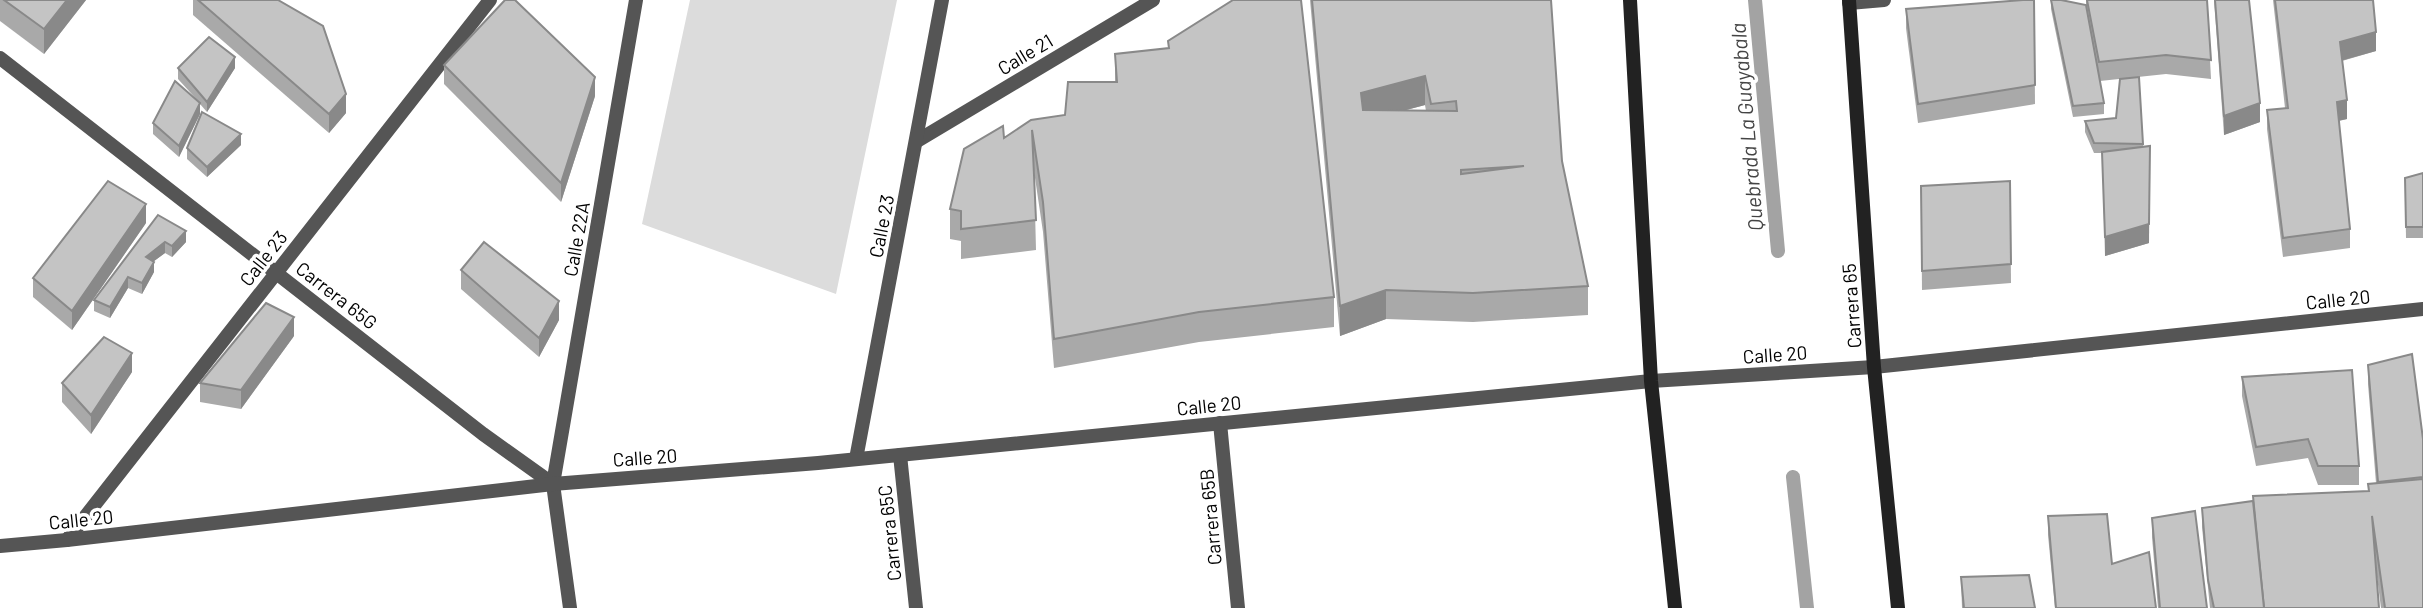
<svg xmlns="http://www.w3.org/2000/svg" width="2423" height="608" viewBox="0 0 2423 608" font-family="Barlow,sans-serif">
<rect width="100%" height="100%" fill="#fff"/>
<polygon fill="#dcdcdc" points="690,0 897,0 836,294 642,224"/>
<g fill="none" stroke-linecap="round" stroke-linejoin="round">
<g stroke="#a3a3a3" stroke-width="14">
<polyline points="1755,0 1778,251"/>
<polyline points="1793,477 1807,608"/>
</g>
<g stroke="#555" stroke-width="14">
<polyline points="1849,3 1884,0"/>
<polyline points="0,58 483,434 553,484"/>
<polyline points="917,141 1153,0"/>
<polyline points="1220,423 1238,608"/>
<polyline points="900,455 916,608"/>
<polyline points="67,540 490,0"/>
<polyline points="570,608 553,484 636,0"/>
</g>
<g stroke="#555" stroke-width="14">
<polyline points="856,459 942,0"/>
<polyline points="0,546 67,540 553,484 818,463 1651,381 1874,367 2423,309"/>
</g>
<g stroke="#222" stroke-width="14">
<polyline points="1630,0 1651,381 1675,608"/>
<polyline points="1849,0 1874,367 1898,608"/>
</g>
</g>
<g fill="#a9a9a9" fill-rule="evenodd">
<polygon points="0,0 86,0 44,54 0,21"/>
<polygon points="193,0 278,0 346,113 329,133 193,15"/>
<path d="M1310,0H1551L1562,161L1588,286V315L1473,322L1386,319L1340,336ZM1425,105L1426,111L1406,110Z"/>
<polygon points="2034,0 2035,104 1918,123 1906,28 1906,9"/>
<polygon points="2051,0 2086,5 2086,0 2207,0 2211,79 2166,74 2100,81 2104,103 2104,114 2073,117 2051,9"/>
<polygon points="2214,0 2249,0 2260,122 2224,135"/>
<polygon points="2273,0 2373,0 2376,51 2342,61 2347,119 2339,121 2350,229 2350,248 2283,257 2267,129 2267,110 2285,108"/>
<polygon points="1168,41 1334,297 1334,327 1199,342 1054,368 1043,232 1034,171 1036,250 961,259 961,241 950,239 950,209 1004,138 1065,115 1115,82 1115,54 1168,48"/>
<polygon points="444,65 595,96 561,202 444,84"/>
<polygon points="178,68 235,68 207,112 200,104 200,114 179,157 153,134 153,123 199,102 178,79"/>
<polygon points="2139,77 2149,243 2105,256 2102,153 2094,153 2085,132 2085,121 2116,118"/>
<polygon points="241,145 207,177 187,159 187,148"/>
<polygon points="2423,173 2423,238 2406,238 2405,178"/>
<polygon points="2010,181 2011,283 1922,290 1921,186"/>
<polygon points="158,215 186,242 172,257 165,253 154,261 154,272 142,294 128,288 110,318 94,311 94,300"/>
<polygon points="146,223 72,330 33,297 33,278"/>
<polygon points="461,270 559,320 539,357 461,289"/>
<polygon points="294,336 241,409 200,402 200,383"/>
<polygon points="2368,365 2423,439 2423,608 2381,608 2376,569 2379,608 2210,608 2202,527 2202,508 2368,492 2368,484 2376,483 2368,384"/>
<polygon points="132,372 91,434 62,402 62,383"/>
<polygon points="2242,377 2359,466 2359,485 2318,485 2308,458 2256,466 2242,396"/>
<polygon points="2048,516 2112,564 2156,608 2055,608 2048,535"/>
<polygon points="2152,518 2207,608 2158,608 2152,537"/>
<polygon points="1961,577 2035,608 1962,608"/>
</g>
<g fill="#898989">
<polygon points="67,0 86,0 44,54 44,29"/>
<polygon points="2376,32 2376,51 2340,61 2340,42"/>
<polygon points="235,57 235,68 207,112 207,102"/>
<polygon points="1425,76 1425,105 1361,122 1361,93"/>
<polygon points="595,77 595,96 561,202 561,183"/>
<polygon points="346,94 346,113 329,133 329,114"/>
<polygon points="2347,100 2347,119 2337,121 2337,102"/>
<polygon points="200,103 200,114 179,157 179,146"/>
<polygon points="2260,103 2260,122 2224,135 2224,116"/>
<polygon points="241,134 241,145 207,177 207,167"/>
<polygon points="2150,146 2149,243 2105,256 2105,237"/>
<polygon points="146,204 146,223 72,330 72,311"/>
<polygon points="186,231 186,242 172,257 172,246"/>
<polygon points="165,242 165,253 146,267 146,257"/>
<polygon points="154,262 154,272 142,294 142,283"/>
<polygon points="128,277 128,288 110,318 110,307"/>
<polygon points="1386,290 1386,319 1340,336 1340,306"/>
<polygon points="559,301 559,320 539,357 539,338"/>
<polygon points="294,317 294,336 241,409 241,390"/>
<polygon points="132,353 132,372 91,434 91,415"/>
</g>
<g fill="#c4c4c4" stroke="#898989" stroke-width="2" fill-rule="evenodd">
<polygon points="4,0 67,0 44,29"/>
<polygon points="198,0 278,0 323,26 346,94 329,114"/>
<polygon points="505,0 515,0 595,77 561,183 444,65"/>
<polygon points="1233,0 1301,0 1334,297 1199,312 1054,339 1043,202 1032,130 1036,220 961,229 961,211 950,209 964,149 1003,126 1004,138 1031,120 1065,115 1068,82 1117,82 1115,54 1169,48 1168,41"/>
<path d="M1312,0H1551L1562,161L1588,286L1473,293L1386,290L1340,306ZM1425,76L1431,104L1456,101L1457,111L1363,110L1361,93ZM1524,166L1461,174V170Z"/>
<polygon points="2023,0 2034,0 2035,85 1918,104 1906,9"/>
<polygon points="2051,0 2061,0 2086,5 2104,103 2073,106"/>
<polygon points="2087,0 2207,0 2211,60 2166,55 2099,62"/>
<polygon points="2215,0 2249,0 2260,103 2224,116"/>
<polygon points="2275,0 2373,0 2376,32 2340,42 2347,100 2337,102 2350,229 2283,238 2267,110 2288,108"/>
<polygon points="209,37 235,57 207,102 178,68"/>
<polygon points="2139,77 2143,144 2094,143 2085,121 2116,118 2120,79"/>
<polygon points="175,81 200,103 179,146 153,123"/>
<polygon points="202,112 241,134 207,167 187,148"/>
<polygon points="2150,146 2149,224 2105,237 2102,152"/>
<polygon points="2423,173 2423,227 2406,227 2405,178"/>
<polygon points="108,181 146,204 72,311 33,278"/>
<polygon points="2010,181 2011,264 1922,271 1921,186"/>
<polygon points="158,215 186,231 172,246 165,242 146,257 154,262 142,283 128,277 110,307 94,300"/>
<polygon points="484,242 559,301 539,338 461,270"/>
<polygon points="266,303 294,317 241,390 200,383"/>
<polygon points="104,337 132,353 91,415 62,383"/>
<polygon points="2412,354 2423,439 2423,477 2378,482 2368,365"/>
<polygon points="2352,370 2359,466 2318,466 2308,439 2256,447 2242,377"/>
<polygon points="2423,479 2423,608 2385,608 2372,516 2379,608 2264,608 2253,496 2369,491 2368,484"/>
<polygon points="2253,501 2264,608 2214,608 2208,580 2202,508"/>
<polygon points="2195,511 2207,608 2160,608 2152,518"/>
<polygon points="2107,514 2112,564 2149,552 2156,608 2056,608 2048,516"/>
<polygon points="2029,575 2035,608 1964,608 1961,577"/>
</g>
<g text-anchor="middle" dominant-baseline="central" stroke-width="7" stroke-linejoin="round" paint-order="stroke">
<g font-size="19" fill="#000" stroke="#fff">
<text transform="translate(1025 54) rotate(-31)">Calle 21</text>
<text transform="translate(881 226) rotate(-79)">Calle 23</text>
<text transform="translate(576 239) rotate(-80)">Calle 22A</text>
<text transform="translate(263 258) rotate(-52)">Calle 23</text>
<text transform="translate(337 295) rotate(38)">Carrera 65G</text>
<text transform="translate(2338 299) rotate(-6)">Calle 20</text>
<text transform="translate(1851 306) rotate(-94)">Carrera 65</text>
<text transform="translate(1775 354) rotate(-4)">Calle 20</text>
<text transform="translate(1209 405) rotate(-6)">Calle 20</text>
<text transform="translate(645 457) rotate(-4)">Calle 20</text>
<text transform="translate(1210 517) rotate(-95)">Carrera 65B</text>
<text transform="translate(81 519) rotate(-6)">Calle 20</text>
<text transform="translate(889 533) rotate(-96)">Carrera 65C</text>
</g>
<g font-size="21" font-style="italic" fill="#444" stroke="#fff">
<text transform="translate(1746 127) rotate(-95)">Quebrada La Guayabala</text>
</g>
</g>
</svg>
